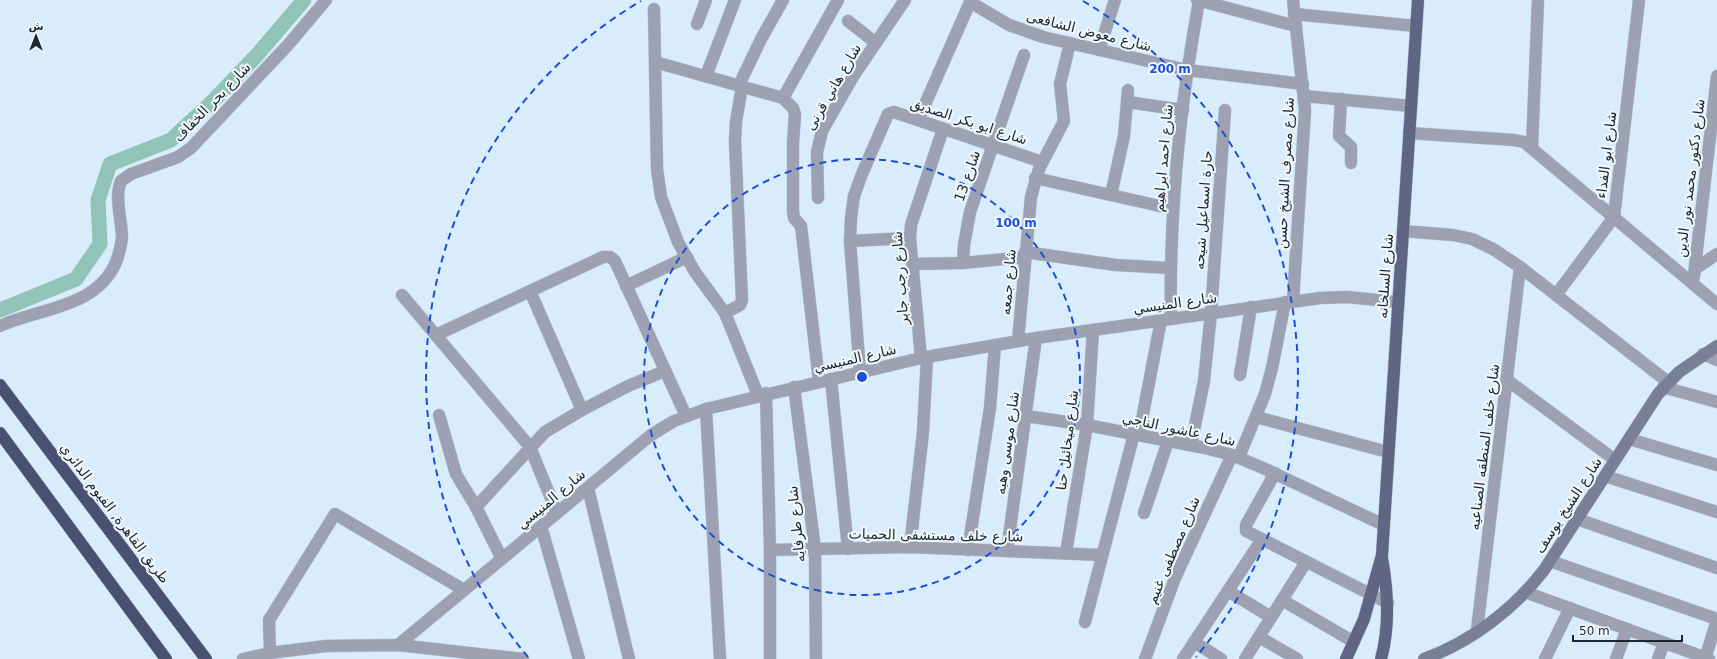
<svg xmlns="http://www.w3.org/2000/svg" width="1717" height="659" viewBox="0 0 1717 659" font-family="'DejaVu Sans',Vazirmatn,sans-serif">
<rect width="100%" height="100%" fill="#d9ecfb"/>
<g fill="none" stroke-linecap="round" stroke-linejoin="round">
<polyline stroke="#91c3b6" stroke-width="15" points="0,310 76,279 100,244 98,200 110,164 171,140 214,100 257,55 304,0"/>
<defs>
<g id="street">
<polyline points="1197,0 1296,26"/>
<polyline points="970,2 1009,25 1043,37 1187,70 1303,84"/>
<polyline points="654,9 657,169 661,197 678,242 695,272 725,313"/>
<polyline points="1294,14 1416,26"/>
<polyline points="848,21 876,43"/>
<polyline points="697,24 706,0"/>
<polyline points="1099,50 1115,0"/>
<polyline points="655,62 783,98"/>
<polyline points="706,76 735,0"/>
<polyline points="739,85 761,39 783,0"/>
<polyline points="742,86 736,122 735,141 742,300 740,305 725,313 758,395"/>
<polyline points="1304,96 1411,106"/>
<polyline points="1341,99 1339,136 1351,147 1351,163"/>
<polyline points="1127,102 1183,110"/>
<polyline points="918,120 971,0"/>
<polyline points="1409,133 1514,140 1524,142 1717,304"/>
<polyline points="1532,147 1538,0"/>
<polyline points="1035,178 1173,209"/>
<polyline points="1111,195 1124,136 1128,90"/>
<polyline points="818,198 817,152 822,131 854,75 905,0"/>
<polyline points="1403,231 1453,235 1472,239 1493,249 1520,267 1668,382"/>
<polyline points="850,241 910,238"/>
<polyline points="1025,252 1116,265 1170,268"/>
<polyline points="963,263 964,245 970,212 1024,55"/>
<polyline points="913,264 963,263 1025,257"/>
<polyline points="1695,269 1717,254"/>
<polyline points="1693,284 1717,76"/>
<polyline points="626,286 687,257"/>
<polyline points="530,291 582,410"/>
<polyline points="402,295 530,447 557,513"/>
<polyline points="1556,295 1614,217 1639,0"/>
<polyline points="1293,301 1305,110 1293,0"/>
<path d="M1171,319C1169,212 1180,105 1199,1"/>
<path d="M0,326C39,308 97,308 116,262C119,254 121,246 122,238C122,220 114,198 121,181L131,174L178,157L191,148L288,45L326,0"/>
<polyline points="436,335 603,257 610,257 615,261 686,416"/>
<polyline points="1018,341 1031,197 1039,169 1064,121 1060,84 1070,43"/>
<polyline points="1703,354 1717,360"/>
<polyline points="921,358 910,238 911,225 943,129"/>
<polyline points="860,372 850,241 851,218 854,196 862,174 888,114 894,112 1042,162"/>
<polyline points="1240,375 1251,307"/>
<polyline points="831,379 848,549"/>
<polyline points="1507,380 1615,460"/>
<polyline points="819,381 801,226 794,218 793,211 793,143 795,114 793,108 783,98 838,0"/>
<polyline points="794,387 815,549 816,659"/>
<polyline points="1663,387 1717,402"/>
<polyline points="766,393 770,550 770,659"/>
<polyline points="706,409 720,659"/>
<polyline points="439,415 456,474 476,507 502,559"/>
<polyline points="1026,416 1087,425 1205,448 1232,455 1263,468 1384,525"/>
<polyline points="1256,417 1388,452"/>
<polyline points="1139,435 1161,320"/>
<polyline points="1629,439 1717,465"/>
<polyline points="1191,445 1204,381 1211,313 1225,110"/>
<polyline points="1239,457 1265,394 1272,368 1285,302"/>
<polyline points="1275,473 1246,525 1246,531 1388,603"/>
<polyline points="1605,476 1717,512"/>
<polyline points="588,488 629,659"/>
<polyline points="476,507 545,432 582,410 628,386 665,371"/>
<polyline points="1144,513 1168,441"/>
<polyline points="1577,519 1717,568"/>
<polyline points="541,526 579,659"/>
<polyline points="910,547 923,432 927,357"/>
<polyline points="770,550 910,547 1102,555"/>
<polyline points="968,550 990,408 995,345"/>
<polyline points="1007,551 1036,338"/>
<polyline points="1066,553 1087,425 1093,330"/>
<polyline points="1550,561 1717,619"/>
<polyline points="1228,591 1271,617"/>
<polyline points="1525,592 1709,659"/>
<polyline points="1282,600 1354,642"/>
<polyline points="1085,622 1134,434"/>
<polyline points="1477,630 1520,267"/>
<polyline points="1259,637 1297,659"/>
<polyline points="1194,642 1221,659"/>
<polyline points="398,645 651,435 674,421 706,409 921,358 1036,338 1320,298 1347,297 1398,302"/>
<polyline points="270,653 269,620 335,514 464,590"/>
<polyline points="243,659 270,653 326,646 398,645 523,659"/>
<polyline points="1145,659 1175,578 1232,455"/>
<polyline points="1183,659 1262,539"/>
<polyline points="1245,659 1306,562"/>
<polyline points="1545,659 1570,608"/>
<polyline points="1616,659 1627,629"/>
<polyline points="1658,659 1664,643"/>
<polyline points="1705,659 1717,620"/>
</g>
<path id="secondary" d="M1424,659C1471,642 1514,609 1544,570L1658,394L1679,372L1717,346"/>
<g id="primary">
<polyline points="1346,659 1364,619 1382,555 1418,0"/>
<path d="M1381,659C1390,626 1388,591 1382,558"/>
</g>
<g id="highway">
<polyline points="0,385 206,659"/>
<polyline points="0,433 166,659"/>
</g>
</defs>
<use href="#street" stroke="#b7c9d6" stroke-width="13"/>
<use href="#secondary" stroke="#b7c9d6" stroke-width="13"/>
<use href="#primary" stroke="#b7c9d6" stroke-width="13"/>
<use href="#highway" stroke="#b7c9d6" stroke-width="13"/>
<use href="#street" stroke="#9da1b2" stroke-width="12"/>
<use href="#secondary" stroke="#787f97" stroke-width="12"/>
<use href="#primary" stroke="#5f6683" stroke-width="12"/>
<use href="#highway" stroke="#495172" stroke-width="12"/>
</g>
<g fill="none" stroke="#1d4ed8" stroke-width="2" stroke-dasharray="7 5">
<circle cx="862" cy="377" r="218"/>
<path d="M528 657A436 436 0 0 1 641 1M1083 1A436 436 0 0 1 1196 657"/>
</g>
<g text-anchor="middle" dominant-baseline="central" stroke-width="4" stroke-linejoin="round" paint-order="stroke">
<g font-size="14" fill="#1b2730" stroke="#f1f8fd">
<text transform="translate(1089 31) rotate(14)">شارع معوض الشافعى</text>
<text transform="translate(833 87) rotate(-60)">شارع هاني قرنى</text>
<text transform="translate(212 102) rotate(-46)">شارع بحر الخفاف</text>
<text transform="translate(969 121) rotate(18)">شارع ابو بكر الصديق</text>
<text transform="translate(1606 155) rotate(-83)">شارع ابو الفداء</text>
<text transform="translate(1163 158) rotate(-85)">شارع احمد ابراهيم</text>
<text transform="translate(1285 173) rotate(-87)">شارع مصرف الشيخ حسن</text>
<text transform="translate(967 176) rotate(-71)">شارع 13</text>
<text transform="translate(1690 178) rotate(-83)">شارع دكتور محمد نور الدين</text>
<text transform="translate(1203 210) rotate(-86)">حارة اسماعيل شيحه</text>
<text transform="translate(1385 276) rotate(-86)">شارع السلخانه</text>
<text transform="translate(900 278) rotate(-94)">شارع رجب جابر</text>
<text transform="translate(1008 282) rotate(-85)">شارع جمعه</text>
<text transform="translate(1175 303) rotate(-8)">شارع المنيسي</text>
<text transform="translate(855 358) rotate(-13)">شارع المنيسي</text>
<text transform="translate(1179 429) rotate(12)">شارع عاشور الناجي</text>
<text transform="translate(1067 440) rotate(-83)">شارع ميخائيل حنا</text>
<text transform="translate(1007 443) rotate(-82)">شارع موسى وهبه</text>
<text transform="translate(1484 447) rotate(-83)">شارع خلف المنطقه الصناعيه</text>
<text transform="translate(551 499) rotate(-40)">شارع المنيسي</text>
<text transform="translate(1568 505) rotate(-57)">شارع الشيخ يوسف</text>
<text transform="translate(115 513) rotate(53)">طريق القاهرة, الفيوم الدائري</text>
<text transform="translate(796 524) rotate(-96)">شارع طرفايه</text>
<text transform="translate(936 535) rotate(1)">شارع خلف مستشفى الحميات</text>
<text transform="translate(1173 550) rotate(-67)">شارع مصطفى غنيم</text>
</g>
</g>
<circle cx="862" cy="377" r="6" fill="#1d4ed8" stroke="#f1f8fd" stroke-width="2"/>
<g font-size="12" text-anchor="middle" font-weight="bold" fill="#1d4ed8" stroke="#f1f8fd" stroke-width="4" stroke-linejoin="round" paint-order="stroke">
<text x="1170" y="73">200 m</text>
<text x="1016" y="227">100 m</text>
</g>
<g transform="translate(36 36)" stroke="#f1f8fd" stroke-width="3" paint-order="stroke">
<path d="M0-3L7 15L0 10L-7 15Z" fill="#1b2730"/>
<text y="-6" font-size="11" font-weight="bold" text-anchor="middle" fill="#1b2730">ش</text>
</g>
<path d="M1573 635v6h109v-6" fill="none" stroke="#1b2730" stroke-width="2"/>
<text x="1579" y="635" font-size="12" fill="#1b2730" stroke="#f1f8fd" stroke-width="3" paint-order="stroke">50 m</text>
</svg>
